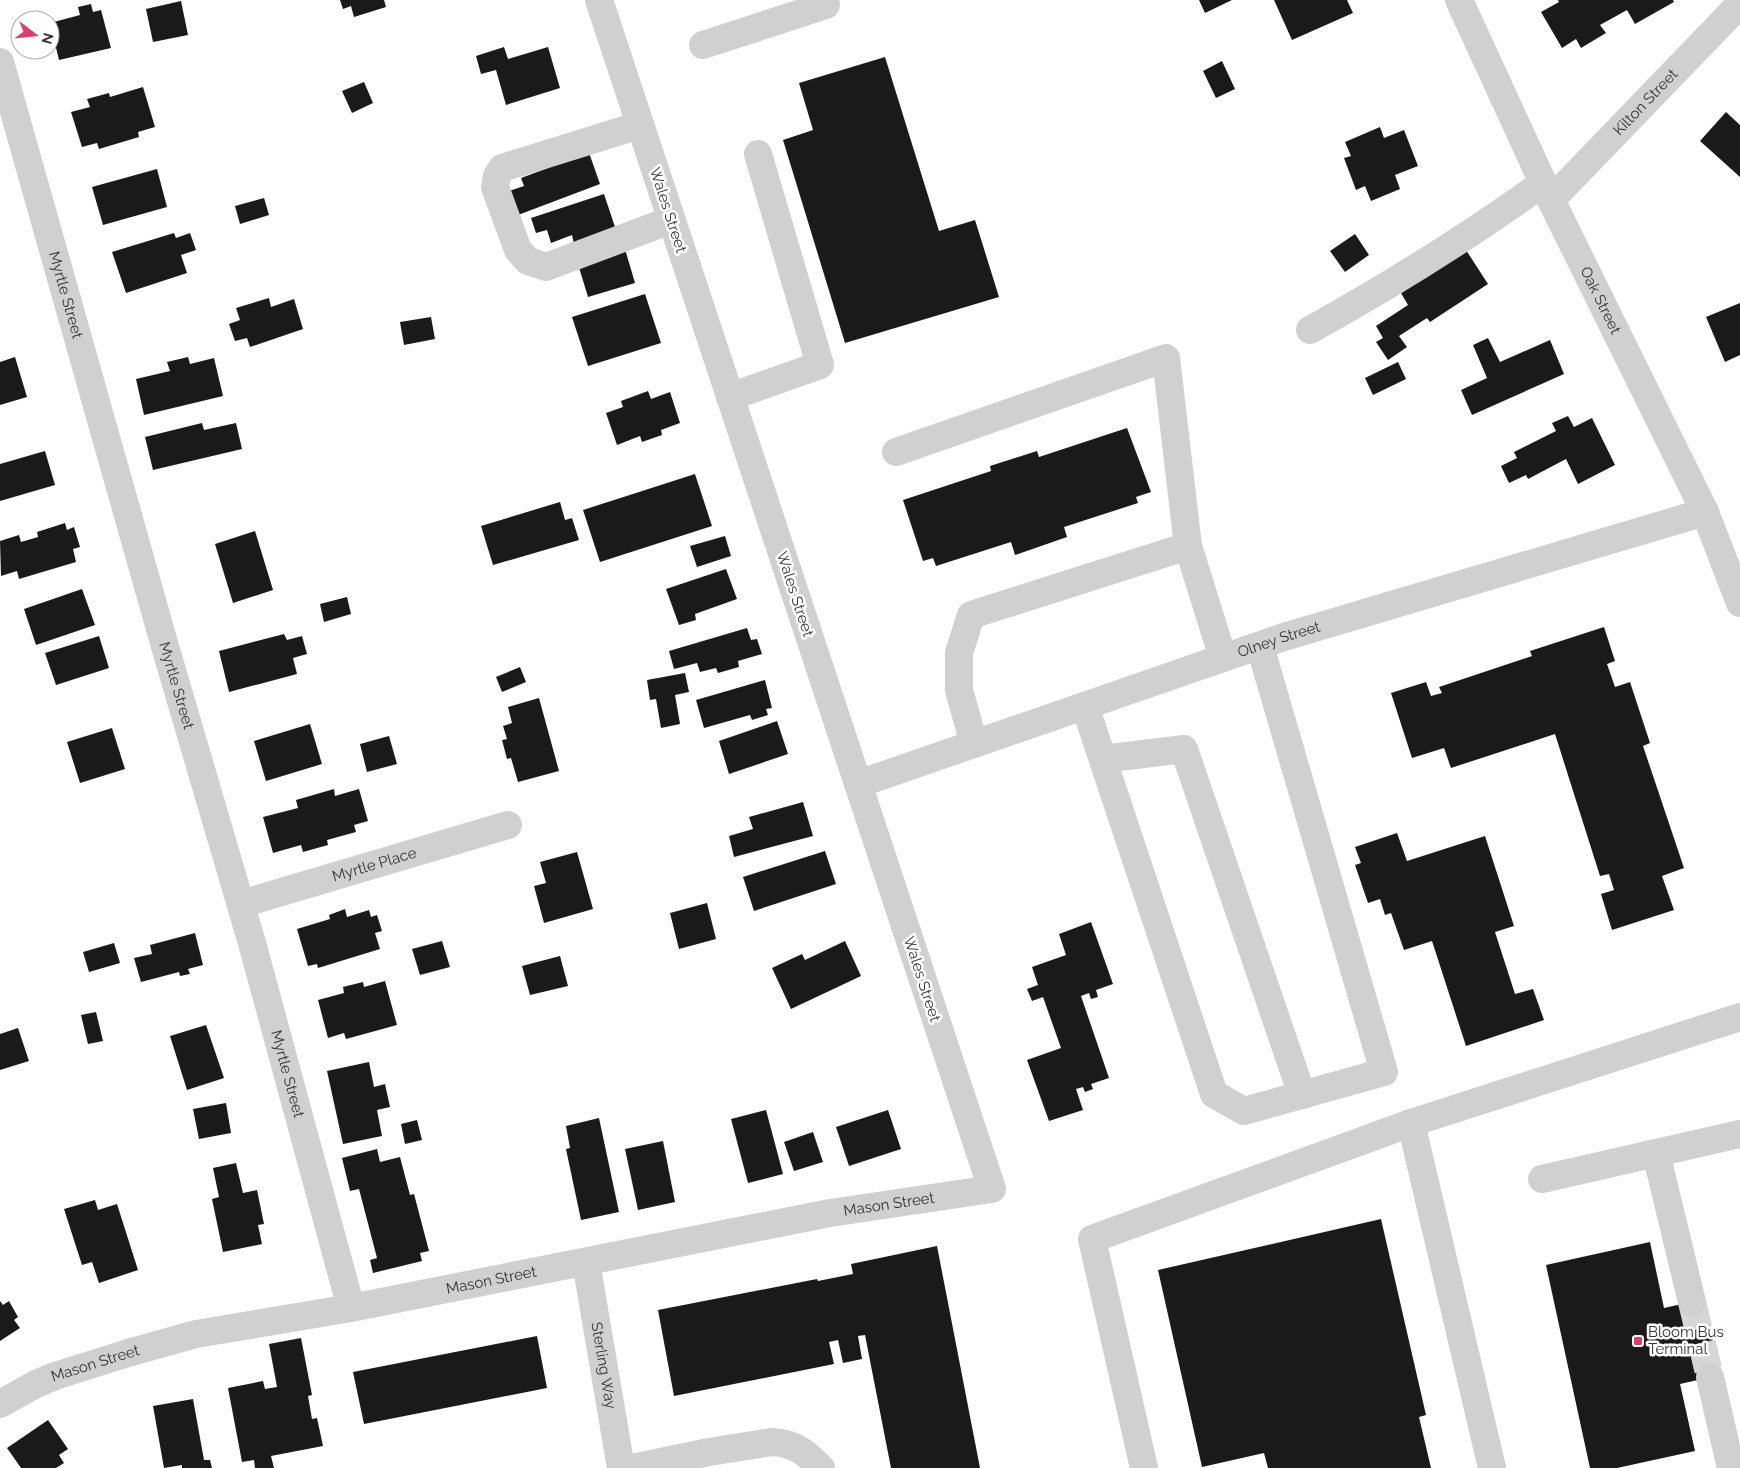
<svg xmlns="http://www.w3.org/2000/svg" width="1740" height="1468" viewBox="0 0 1740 1468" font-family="Raleway,sans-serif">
<rect width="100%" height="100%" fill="#fff"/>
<g fill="#1a1a1a">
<polygon points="340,0 384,0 386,7 354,17 351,6 343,9"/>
<polygon points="1199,0 1232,0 1205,13"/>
<polygon points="1274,0 1347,0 1353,13 1292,40"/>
<polygon points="1558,0 1673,0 1674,2 1635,24 1627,10 1600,25 1606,33 1581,48 1576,39 1562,48 1541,12 1559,2"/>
<polygon points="181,1 188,35 153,42 146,9"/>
<polygon points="91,4 93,12 101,10 111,48 59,60 50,23 80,15 78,7"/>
<polygon points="504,47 508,59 548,47 560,88 506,105 496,70 481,74 476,56"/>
<polygon points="885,57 939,231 975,220 999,297 845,343 783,140 813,130 799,83"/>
<polygon points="1222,61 1235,89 1216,98 1203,71"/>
<polygon points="364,82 373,103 352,113 342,91"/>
<polygon points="143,87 155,127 138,132 139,137 99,149 97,143 82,147 71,112 90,107 87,99 109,93 110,97"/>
<polygon points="1726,112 1740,125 1740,177 1700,141"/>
<polygon points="1380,127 1384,138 1404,130 1418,166 1395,175 1400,189 1371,201 1365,186 1356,190 1344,158 1351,156 1345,142"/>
<polygon points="587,147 600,184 518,215 509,191 524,186 521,178 548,168"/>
<polygon points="157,169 167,207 103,225 92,187"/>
<polygon points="604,194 616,230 574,244 572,235 551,243 547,230 536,233 531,218"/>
<polygon points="264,198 269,215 240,224 235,206"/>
<polygon points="174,233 176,238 190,233 196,250 181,255 187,273 126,293 112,252"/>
<polygon points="1355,234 1369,255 1345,272 1330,251"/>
<polygon points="625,249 635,283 588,297 578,264"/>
<polygon points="1466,250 1488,284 1430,322 1427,318 1399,336 1407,347 1388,360 1376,342 1383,338 1376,326 1408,305 1401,293"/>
<polygon points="645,294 661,343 588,366 572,317"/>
<polygon points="269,298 271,307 294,299 303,329 250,347 247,338 235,341 229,324 240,320 236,308"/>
<polygon points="1740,303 1740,355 1725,362 1706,317"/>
<polygon points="431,317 435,339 404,345 400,322"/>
<polygon points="1488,338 1500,362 1550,340 1564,374 1472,415 1461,390 1487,378 1473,345"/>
<polygon points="15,357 27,397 0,405 0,362"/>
<polygon points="188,357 190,364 214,358 223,396 144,415 136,379 170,371 167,362"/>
<polygon points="1398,362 1406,379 1373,395 1365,378"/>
<polygon points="648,391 651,399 670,392 680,423 661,430 662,435 642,442 640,436 617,445 606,413 623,407 621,401"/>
<polygon points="1568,416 1574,427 1592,418 1615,465 1578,484 1566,459 1528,479 1526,475 1509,483 1501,466 1517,458 1514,452 1556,431 1552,423"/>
<polygon points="202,423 204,430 236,423 242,449 153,470 145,437"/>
<polygon points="1127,428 1151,492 1136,497 1138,503 1064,527 1067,537 1015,555 1011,542 936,566 933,558 923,561 903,500 991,471 990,466 1037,451 1039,457"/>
<polygon points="45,451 55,485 0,501 0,464"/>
<polygon points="695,474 712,526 600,562 583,510"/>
<polygon points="560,502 565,520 572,518 579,540 493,565 481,526"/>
<polygon points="65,523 67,530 74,527 80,547 73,549 76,562 19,579 17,571 1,576 0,541 19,535 21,542 38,537 37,532"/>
<polygon points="255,531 273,590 233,603 215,544"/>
<polygon points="725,536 731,556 697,567 690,546"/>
<polygon points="726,569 737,599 695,614 696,620 679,625 666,589"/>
<polygon points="82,589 95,625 36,645 24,609"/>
<polygon points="347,597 351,614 324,622 320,604"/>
<polygon points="1604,627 1615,661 1607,664 1615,687 1630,682 1650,743 1643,746 1684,868 1662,876 1674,910 1612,930 1601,894 1614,890 1609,874 1600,876 1555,734 1451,768 1444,748 1412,758 1391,693 1426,682 1431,696 1442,693 1439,687 1532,656 1530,651"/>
<polygon points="747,628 751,640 757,639 762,654 738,661 739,667 718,673 716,668 700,672 697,663 674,669 669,651"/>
<polygon points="284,634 287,640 302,636 307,654 293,658 297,674 229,692 219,651"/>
<polygon points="99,636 109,668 56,685 45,653"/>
<polygon points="520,667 526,682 502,692 496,677"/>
<polygon points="685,673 689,692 675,695 680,724 661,728 656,699 650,700 647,680"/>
<polygon points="765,680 772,708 766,709 768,715 752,720 750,715 704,728 696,700"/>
<polygon points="539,698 559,771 518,782 511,758 507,759 502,740 507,739 503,726 512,723 508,707"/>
<polygon points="777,721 788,754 729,774 719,741"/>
<polygon points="310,724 322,764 266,781 254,741"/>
<polygon points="112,728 125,769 80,783 67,742"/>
<polygon points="389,736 397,764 367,772 360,744"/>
<polygon points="334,789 335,796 359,789 368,821 354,825 356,832 327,840 328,845 303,852 301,845 273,853 263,817 298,808 296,800"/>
<polygon points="803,802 813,836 734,857 729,836 753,829 749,817"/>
<polygon points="1397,833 1407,861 1485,836 1514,926 1495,932 1515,994 1533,989 1544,1020 1466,1046 1432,941 1404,950 1391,913 1385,915 1380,899 1368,903 1355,865 1361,863 1355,847"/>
<polygon points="825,851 836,884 754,911 743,877"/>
<polygon points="577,852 593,909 544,923 534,886 546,883 540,862"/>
<polygon points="707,903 716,939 679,949 670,913"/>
<polygon points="345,909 347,917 369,910 371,917 377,915 382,931 375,933 380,949 318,968 317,964 308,966 297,929 330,919 329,915"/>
<polygon points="1091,922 1113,984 1096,990 1098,997 1091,999 1089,993 1081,996 1109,1078 1091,1084 1093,1089 1085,1092 1083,1087 1076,1089 1083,1110 1049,1121 1027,1060 1061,1048 1043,997 1032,1001 1027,989 1038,985 1032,967 1066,955 1059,934"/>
<polygon points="195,933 203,965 188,969 190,974 180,976 179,972 141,982 134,958 152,954 150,945"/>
<polygon points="442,941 450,967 420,975 412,949"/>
<polygon points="845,941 861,976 791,1009 772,968 802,954 805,960"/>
<polygon points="114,943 120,963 89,972 83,952"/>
<polygon points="560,956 568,986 530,995 522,966"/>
<polygon points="385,981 397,1025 346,1039 344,1033 328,1038 318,1000 344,993 343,987 363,982 364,987"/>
<polygon points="96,1012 103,1041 88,1044 81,1015"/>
<polygon points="206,1025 224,1078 187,1090 170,1036"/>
<polygon points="18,1028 29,1061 0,1070 0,1034"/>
<polygon points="369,1062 374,1087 385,1084 390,1107 377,1110 382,1136 343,1144 327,1071"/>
<polygon points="226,1103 231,1133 199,1139 193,1109"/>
<polygon points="766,1110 783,1174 748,1183 731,1119"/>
<polygon points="888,1110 901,1149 849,1166 836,1127"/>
<polygon points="599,1118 619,1212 581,1220 566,1149 570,1148 566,1126"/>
<polygon points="417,1120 422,1140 405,1144 401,1124"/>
<polygon points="813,1132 823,1162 794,1171 784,1142"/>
<polygon points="663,1141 675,1202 638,1210 625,1149"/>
<polygon points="377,1149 380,1162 400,1157 410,1195 414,1194 429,1251 420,1253 422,1261 373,1273 370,1260 377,1258 359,1189 350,1191 342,1158"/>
<polygon points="236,1163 243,1193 257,1190 264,1224 258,1225 262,1244 223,1252 212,1199 219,1197 213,1168"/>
<polygon points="95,1200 98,1210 117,1204 138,1270 99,1283 92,1262 82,1265 64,1209"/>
<polygon points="1381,1219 1426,1415 1419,1417 1431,1468 1268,1468 1264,1453 1202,1467 1158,1270"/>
<polygon points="1650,1242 1664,1308 1704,1299 1720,1375 1680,1384 1695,1451 1617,1468 1590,1468 1546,1265"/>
<polygon points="937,1246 980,1468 891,1468 865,1335 858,1336 862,1359 843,1363 838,1340 829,1342 834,1364 674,1396 658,1310 817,1279 818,1281 853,1274 851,1264"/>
<polygon points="0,1301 3,1305 9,1301 18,1317 14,1320 20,1328 0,1341"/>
<polygon points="537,1336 547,1388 364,1424 353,1372"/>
<polygon points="301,1338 312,1395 308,1396 312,1419 317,1418 323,1446 271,1456 274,1468 255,1468 254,1460 242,1462 228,1388 263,1381 265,1389 277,1387 269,1344"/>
<polygon points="193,1399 204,1460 210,1460 212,1468 182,1468 182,1465 164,1468 153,1406"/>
<polygon points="48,1420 68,1449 59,1455 64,1463 56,1468 21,1468 7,1448"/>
</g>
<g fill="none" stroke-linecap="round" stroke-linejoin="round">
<polyline stroke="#d6d6d6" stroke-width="28" stroke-dasharray="28 14" stroke-linecap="butt" points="1692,1302 1710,1377"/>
<g stroke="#d0d0d0" stroke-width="28">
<path id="s1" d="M1459,0L1551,200L1705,512L1740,603"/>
<polyline points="703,45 826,5 825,0"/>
<path id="s2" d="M0,62L164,643L252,943L351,1308"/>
<polyline points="640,125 502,168 497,176 495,187 518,250 528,261 546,267 671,220"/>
<path id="s3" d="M1551,200L1740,4"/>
<path d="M1310,330C1391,285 1468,237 1543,183"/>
<polyline points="730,397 820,365 758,154"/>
<polyline points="896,452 1166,358 1188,546 1223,658"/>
<polyline points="1085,706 1214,1094 1244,1111 1384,1072 1260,646"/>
<polyline points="974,744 959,690 959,653 971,615 1188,546"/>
<polyline points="1103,759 1184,749 1302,1095"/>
<path id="s4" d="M858,784L1284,637L1705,512"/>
<path id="s5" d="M241,904L508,825"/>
<polyline points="1411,1123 1492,1468"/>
<polyline points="1656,1153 1692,1302"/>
<polyline points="1542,1179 1740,1134"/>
<path id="s6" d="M586,1262L621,1468"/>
<polyline points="1710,1377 1731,1468"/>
<path id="s7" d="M0,1404L36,1384L55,1376L128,1353L196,1334L351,1308L830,1213L992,1189L599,0"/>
<path d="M632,1468L709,1452L772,1442C794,1443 807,1453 821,1468"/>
<polyline points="1144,1468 1092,1239 1411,1123 1740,1017"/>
</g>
</g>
<rect fill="#e33c68" stroke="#fff" stroke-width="2" x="1633" y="1336" width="10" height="10" rx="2.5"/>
<g text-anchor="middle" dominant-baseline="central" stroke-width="5" stroke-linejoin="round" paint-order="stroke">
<g font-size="15" fill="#333" stroke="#fff">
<text stroke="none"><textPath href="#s3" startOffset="136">Kilton Street</textPath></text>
<text transform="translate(668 210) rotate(72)">Wales Street</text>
<text stroke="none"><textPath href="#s2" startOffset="242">Myrtle Street</textPath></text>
<text stroke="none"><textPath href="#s1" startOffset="332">Oak Street</textPath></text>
<text transform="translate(795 594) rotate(72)">Wales Street</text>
<text stroke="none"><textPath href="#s4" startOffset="445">Olney Street</textPath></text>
<text stroke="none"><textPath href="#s2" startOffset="648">Myrtle Street</textPath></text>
<text stroke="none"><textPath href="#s5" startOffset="139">Myrtle Place</textPath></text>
<text transform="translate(922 979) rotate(72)">Wales Street</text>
<text stroke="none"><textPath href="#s2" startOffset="1052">Myrtle Street</textPath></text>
<text stroke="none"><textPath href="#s7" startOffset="914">Mason Street</textPath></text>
<text stroke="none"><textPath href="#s7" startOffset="509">Mason Street</textPath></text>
<text stroke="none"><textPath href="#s7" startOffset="104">Mason Street</textPath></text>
<text stroke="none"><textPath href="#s6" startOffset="105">Sterling Way</textPath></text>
</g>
<g font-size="15" fill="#333" stroke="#fff" text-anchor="start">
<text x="1648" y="1332">Bloom Bus<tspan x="1648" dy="17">Terminal</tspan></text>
</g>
</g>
<g transform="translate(35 35) rotate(106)"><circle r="24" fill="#ffffff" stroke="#adadad"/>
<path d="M0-4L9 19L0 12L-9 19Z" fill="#e33c68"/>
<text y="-8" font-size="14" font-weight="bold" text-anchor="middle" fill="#333333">N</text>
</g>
</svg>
